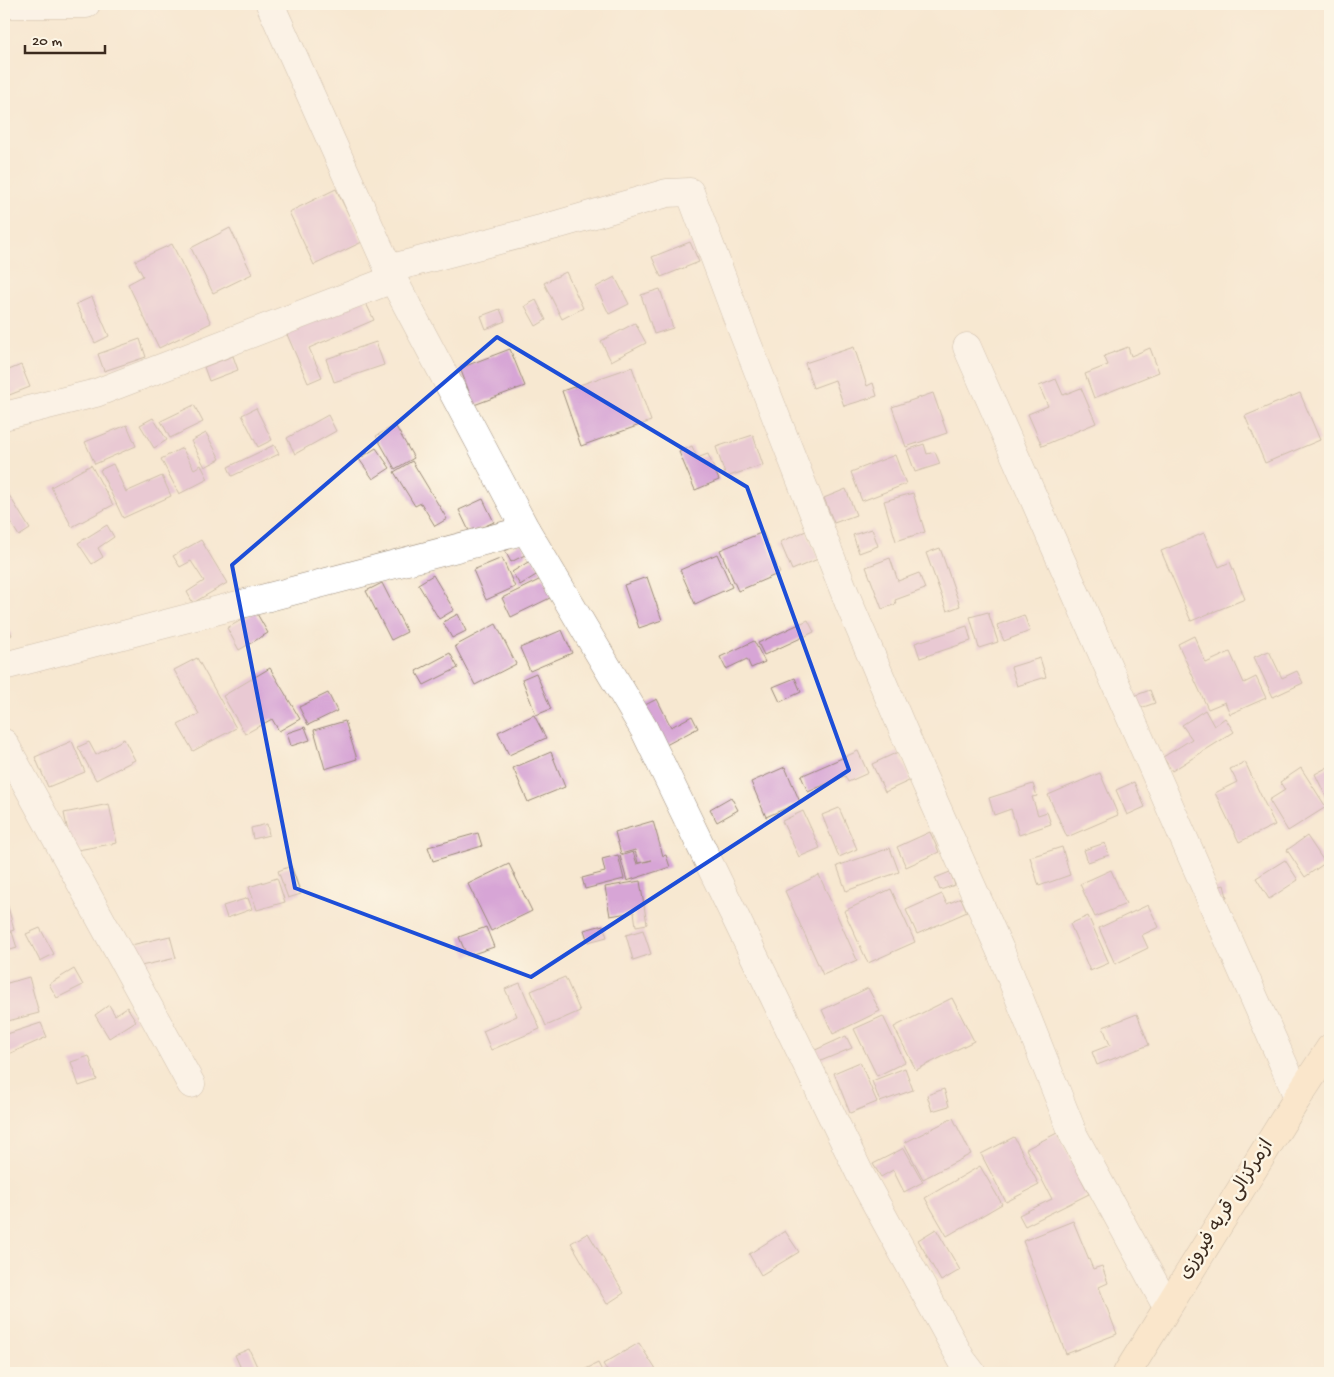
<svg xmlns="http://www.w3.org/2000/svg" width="1334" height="1377" viewBox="0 0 1334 1377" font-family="'Gochi Hand','Playpen Sans Arabic',sans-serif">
<rect width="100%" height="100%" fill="#fcf5e5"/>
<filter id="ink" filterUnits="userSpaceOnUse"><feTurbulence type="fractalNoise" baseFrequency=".02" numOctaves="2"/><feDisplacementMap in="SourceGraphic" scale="10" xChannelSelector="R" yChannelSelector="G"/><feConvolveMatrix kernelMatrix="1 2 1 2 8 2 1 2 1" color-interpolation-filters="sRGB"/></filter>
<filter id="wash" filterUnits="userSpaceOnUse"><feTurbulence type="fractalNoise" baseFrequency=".0096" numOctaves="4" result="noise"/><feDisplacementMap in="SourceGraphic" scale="20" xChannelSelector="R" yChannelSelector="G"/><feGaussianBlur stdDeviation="1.12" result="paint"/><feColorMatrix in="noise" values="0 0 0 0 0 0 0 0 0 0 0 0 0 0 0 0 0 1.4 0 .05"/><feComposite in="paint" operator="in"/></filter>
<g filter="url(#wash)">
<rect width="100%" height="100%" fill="#f7e8d1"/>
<g id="blocks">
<g fill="#d7a5d6">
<polygon points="336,189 362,242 314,265 289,212"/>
<polygon points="230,228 252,274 213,293 191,248"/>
<polygon points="690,242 699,262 661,277 652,257"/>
<polygon points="172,244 211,323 159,348 128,284 143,276 135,261"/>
<polygon points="566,272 583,308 562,319 544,283"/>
<polygon points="615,277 629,304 609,314 596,287"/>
<polygon points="660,289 673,328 654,334 641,295"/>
<polygon points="92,297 109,336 95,343 76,304"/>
<polygon points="364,299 374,320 309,348 322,377 308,383 286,332"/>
<polygon points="536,300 546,320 536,326 525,306"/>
<polygon points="500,309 505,321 486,329 481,316"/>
<polygon points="635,323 646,343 611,361 601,341"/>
<polygon points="140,339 146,357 104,371 98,354"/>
<polygon points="376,342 384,365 334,382 326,359"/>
<polygon points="854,347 867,386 873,383 877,396 844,406 835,380 813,388 805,363"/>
<polygon points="1128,347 1131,356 1150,348 1159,372 1094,398 1085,374 1108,365 1104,356"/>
<polygon points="510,349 525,386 474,405 460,368"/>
<polygon points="233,356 238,370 209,381 204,367"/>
<polygon points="21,365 30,387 4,397 4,372"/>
<polygon points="632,367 651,421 581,446 562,391"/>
<polygon points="1056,379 1063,395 1081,388 1096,423 1042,446 1028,414 1048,406 1039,386"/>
<polygon points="933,393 947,433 906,447 892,407"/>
<polygon points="1300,393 1320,440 1265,463 1245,416"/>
<polygon points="194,405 203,422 170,438 161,421"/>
<polygon points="256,408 272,440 258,447 242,415"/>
<polygon points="328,415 336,431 295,454 287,438"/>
<polygon points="153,418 167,440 154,448 140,425"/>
<polygon points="127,425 136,446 95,464 85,442"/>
<polygon points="395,425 414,458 395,469 376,436"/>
<polygon points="206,433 220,459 205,467 191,441"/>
<polygon points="753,435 763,465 726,477 716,447"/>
<polygon points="924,444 927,454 935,452 940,464 915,472 907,450"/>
<polygon points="274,445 279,454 232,476 228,467"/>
<polygon points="692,446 697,458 708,454 719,480 695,490 679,452"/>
<polygon points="182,448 194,469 201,465 208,479 179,494 161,459"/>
<polygon points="376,448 390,468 373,479 359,459"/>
<polygon points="895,455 906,484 862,501 851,472"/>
<polygon points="412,461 447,519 435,526 421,503 415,506 394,472"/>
<polygon points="113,464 126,492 162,476 171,496 123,518 100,470"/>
<polygon points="91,465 113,505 72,527 51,487"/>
<polygon points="4,487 30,529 19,536 4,512"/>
<polygon points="846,489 856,515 834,523 824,498"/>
<polygon points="913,493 925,532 896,541 884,501"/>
<polygon points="483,499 494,522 470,533 459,510"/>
<polygon points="107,525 114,537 98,548 103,557 92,564 78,543"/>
<polygon points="872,529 878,546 859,553 853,535"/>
<polygon points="806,531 818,559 792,570 780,542"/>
<polygon points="763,532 780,573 738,591 720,550"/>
<polygon points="1204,533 1219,567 1230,562 1245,599 1191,621 1161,551"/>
<polygon points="201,540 227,583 193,603 187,592 204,581 191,561 180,567 173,556"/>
<polygon points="521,543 527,554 511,562 505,551"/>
<polygon points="940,548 960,606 947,611 926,553"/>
<polygon points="717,554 732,587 695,604 680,570"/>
<polygon points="502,558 515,587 486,600 473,570"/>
<polygon points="890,558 898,581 919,573 925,589 895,600 896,604 882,609 866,567"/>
<polygon points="533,559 541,572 520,585 512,572"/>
<polygon points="433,575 454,610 439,619 418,584"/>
<polygon points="647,577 662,620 639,628 624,585"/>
<polygon points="543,578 552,597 511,617 502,598"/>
<polygon points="382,583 407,632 391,640 366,591"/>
<polygon points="256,612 268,633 239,650 227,628"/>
<polygon points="988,612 998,642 979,648 970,617"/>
<polygon points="458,614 466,631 452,638 443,622"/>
<polygon points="1024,615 1030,631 1004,641 997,625"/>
<polygon points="4,618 12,635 4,639"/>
<polygon points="808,620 814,632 764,655 758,643"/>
<polygon points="496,624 516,664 475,685 455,646"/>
<polygon points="967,626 971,641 920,658 915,643"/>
<polygon points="562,630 572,653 530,671 520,648"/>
<polygon points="1194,636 1206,663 1230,652 1244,683 1256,677 1266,698 1230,714 1225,702 1208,709 1178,644"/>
<polygon points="754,641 765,662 751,668 747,659 726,669 720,657"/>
<polygon points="1269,651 1282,678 1297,671 1303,683 1273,697 1254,657"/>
<polygon points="450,653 458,668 424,685 416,671"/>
<polygon points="197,658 236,728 193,751 178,725 199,714 174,670"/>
<polygon points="1040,658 1046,677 1017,686 1011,667"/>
<polygon points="270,668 300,719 279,731 272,719 245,734 223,696"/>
<polygon points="536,673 551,709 536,715 522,679"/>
<polygon points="795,678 801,692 780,702 773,687"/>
<polygon points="1150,690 1155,703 1135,710 1131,697"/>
<polygon points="328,693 337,711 308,725 299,707"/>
<polygon points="657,699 671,727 692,716 698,728 666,745 645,705"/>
<polygon points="1205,710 1214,726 1225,718 1234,732 1172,771 1163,757 1192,739 1182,725"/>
<polygon points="534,715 546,738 509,755 498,732"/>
<polygon points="345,721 357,759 325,769 314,730"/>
<polygon points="305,727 310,740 291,746 287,733"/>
<polygon points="124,739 135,760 96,780 78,747 89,742 96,755"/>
<polygon points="72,741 85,772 48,787 35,757"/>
<polygon points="858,751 868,773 848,782 845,776 808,792 801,776"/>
<polygon points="551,752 565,787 528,802 513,768"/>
<polygon points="898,752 911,780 885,792 872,764"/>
<polygon points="1245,762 1275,825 1239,842 1215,793 1237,782 1230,769"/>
<polygon points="1330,766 1330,805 1315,774"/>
<polygon points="785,767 800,802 766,817 751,782"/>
<polygon points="1301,768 1326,807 1288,831 1269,800 1285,790 1280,782"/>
<polygon points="1100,773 1118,815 1067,837 1048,795"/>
<polygon points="1134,782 1145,807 1127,815 1116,790"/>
<polygon points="1033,784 1037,796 1032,797 1038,815 1047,812 1051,824 1019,835 1011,809 994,815 989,798"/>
<polygon points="731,797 738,810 717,822 710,809"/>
<polygon points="109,804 117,843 72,851 64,813"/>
<polygon points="839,808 857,849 839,857 822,815"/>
<polygon points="803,811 820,848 799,857 782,821"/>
<polygon points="653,821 663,856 666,855 670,867 627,881 620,856 633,852 637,864 652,860 638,863 635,850 621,854 615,832"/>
<polygon points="267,824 269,835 253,839 251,828"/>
<polygon points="930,832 939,852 906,867 897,847"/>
<polygon points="478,833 482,846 433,861 428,847"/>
<polygon points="1307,836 1325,863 1305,877 1287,850"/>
<polygon points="1105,843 1109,855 1088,862 1084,850"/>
<polygon points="1062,847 1070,875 1039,886 1030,857"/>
<polygon points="890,848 899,872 846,891 837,866"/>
<polygon points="618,855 624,879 585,889 582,878 605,872 602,859"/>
<polygon points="1285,860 1298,880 1269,899 1256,878"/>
<polygon points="509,864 532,911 491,931 468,884"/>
<polygon points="291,866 301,894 288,898 278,871"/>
<polygon points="1111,870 1126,904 1095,917 1080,884"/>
<polygon points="950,872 955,885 940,890 935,878"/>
<polygon points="819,875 857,960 823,975 785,891"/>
<polygon points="277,878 285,902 257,910 249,887"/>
<polygon points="640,881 647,924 636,926 634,912 610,916 605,887"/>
<polygon points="1224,885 1227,897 1217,900 1214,888"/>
<polygon points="891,889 915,942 868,963 844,911"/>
<polygon points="4,891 14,930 4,933"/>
<polygon points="942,894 947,904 961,898 967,912 917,934 906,910"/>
<polygon points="248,898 252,909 227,918 223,906"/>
<polygon points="1148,905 1159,927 1142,935 1148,948 1115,964 1099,928"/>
<polygon points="1088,916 1109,963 1090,971 1070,924"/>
<polygon points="603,925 607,937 588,942 584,930"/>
<polygon points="486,927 494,947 467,956 459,937"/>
<polygon points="40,928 54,954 40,961 26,934"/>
<polygon points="643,930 651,954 633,960 626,935"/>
<polygon points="12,932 17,948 4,952 4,934"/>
<polygon points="170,936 176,958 132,968 127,946"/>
<polygon points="74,969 83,985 57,998 49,984"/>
<polygon points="29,977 39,1013 4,1022 4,984"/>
<polygon points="565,977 580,1011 546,1026 531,991"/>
<polygon points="520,983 540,1029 491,1050 483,1031 517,1016 505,989"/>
<polygon points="868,988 880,1011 833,1034 822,1010"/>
<polygon points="952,998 974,1041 916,1070 894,1027"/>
<polygon points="109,1005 115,1015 127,1007 136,1021 109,1038 95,1015"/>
<polygon points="1137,1014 1149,1045 1097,1065 1092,1052 1110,1045 1103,1027"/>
<polygon points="883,1016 905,1062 877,1076 854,1029"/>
<polygon points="41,1023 47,1037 4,1056 4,1035"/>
<polygon points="846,1036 852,1048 816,1063 811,1052"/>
<polygon points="89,1056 97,1080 79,1086 71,1062"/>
<polygon points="860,1062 877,1102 850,1113 834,1073"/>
<polygon points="905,1068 913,1090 880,1102 872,1081"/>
<polygon points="944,1089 949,1106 932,1111 927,1095"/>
<polygon points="953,1118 971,1154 923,1179 904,1143"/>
<polygon points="1057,1133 1089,1194 1025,1226 1019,1215 1052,1199 1026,1149"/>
<polygon points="1014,1137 1039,1185 1006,1202 981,1154"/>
<polygon points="904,1148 923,1182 904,1192 893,1170 881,1177 873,1164"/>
<polygon points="980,1166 1002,1204 947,1236 925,1198"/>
<polygon points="1073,1221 1093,1269 1102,1266 1108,1283 1099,1287 1117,1334 1066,1354 1023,1241"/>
<polygon points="936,1229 960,1270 941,1281 918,1240"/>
<polygon points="785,1231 799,1252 761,1275 749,1254"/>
<polygon points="588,1233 624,1293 607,1304 571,1243"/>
<polygon points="639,1343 658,1373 609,1373 603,1364"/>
<polygon points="249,1349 260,1373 243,1373 235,1355"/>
<polygon points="598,1363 603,1373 578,1373"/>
</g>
</g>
</g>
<g filter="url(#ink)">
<use href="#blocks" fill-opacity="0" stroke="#998978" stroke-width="1"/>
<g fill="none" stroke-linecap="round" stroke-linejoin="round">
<defs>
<g id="minor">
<polyline points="4,4 86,4"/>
<polyline points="270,4 393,279 526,530 644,729 862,1178 962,1360 972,1373"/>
<polyline points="388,269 556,225 667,193 690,192 735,312 848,601 920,770 1001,952 1074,1136 1167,1307"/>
<polyline points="967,347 1298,1097"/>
<polyline points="4,416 96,393 393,279"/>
<polyline points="4,666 526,530"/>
<polyline points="4,743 191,1084"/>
</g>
<polyline id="secondary" points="1127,1373 1298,1097 1330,1048"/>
</defs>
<use href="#minor" stroke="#998978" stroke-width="29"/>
<use href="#secondary" stroke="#998978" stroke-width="29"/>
<use href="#minor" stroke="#fff" stroke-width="28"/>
<use href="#secondary" stroke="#fce5c4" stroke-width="28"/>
</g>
</g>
<path d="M0 0H1334V1377H0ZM497,337L747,487L849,770L531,977L295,888L232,565Z" fill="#f7e8d1" fill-opacity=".55" fill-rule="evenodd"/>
<path fill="none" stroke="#1d4ed8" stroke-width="4" stroke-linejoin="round" d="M497,337L747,487L849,770L531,977L295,888L232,565Z"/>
<g text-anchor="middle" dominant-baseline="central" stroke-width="5" stroke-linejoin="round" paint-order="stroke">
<g font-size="19" fill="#3b2a1e" stroke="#fcf5e5">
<text transform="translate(1227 1210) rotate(-58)">ازمرکزالی قریه فیروزی</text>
</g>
</g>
<rect width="1334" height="1377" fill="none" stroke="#fcf5e5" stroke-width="20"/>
<path d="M25 45v8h80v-8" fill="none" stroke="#3b2a1e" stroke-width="2.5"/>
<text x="32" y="45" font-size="15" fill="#3b2a1e" stroke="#fcf5e5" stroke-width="4" paint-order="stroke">20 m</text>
</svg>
